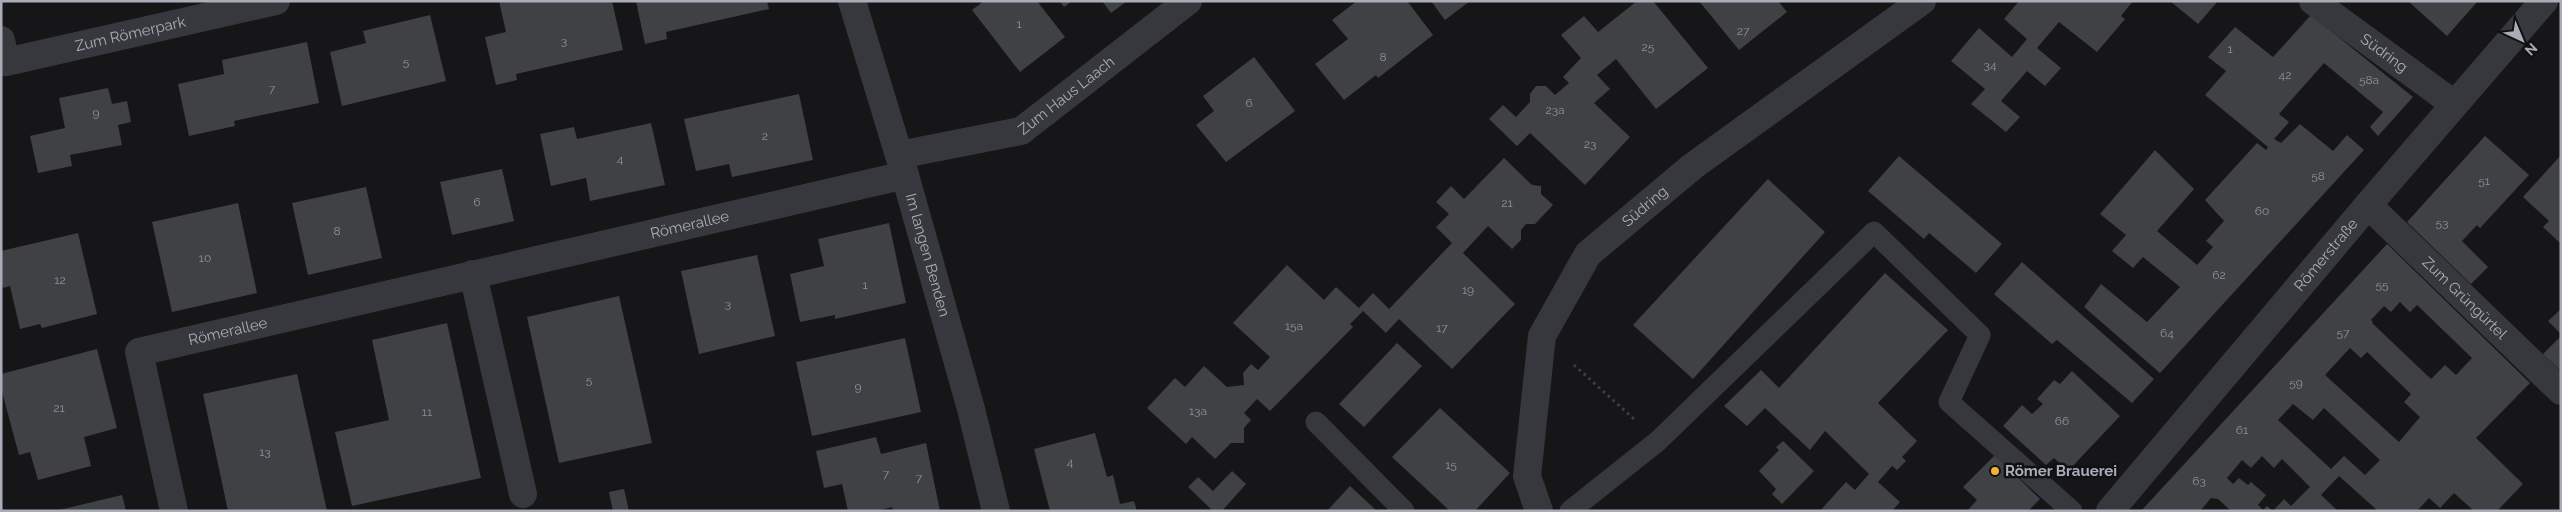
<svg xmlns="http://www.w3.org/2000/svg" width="2562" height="512" viewBox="0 0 2562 512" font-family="Raleway,sans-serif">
<rect width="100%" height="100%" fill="#161618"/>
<g fill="#404145" fill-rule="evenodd">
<polygon points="499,1 612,1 623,50 516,74 517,80 496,85 485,37 506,32"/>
<polygon points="636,1 767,1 769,9 666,32 667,39 645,44"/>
<polygon points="984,1 1037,1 1065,37 1020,72 972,10"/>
<polygon points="1060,1 1072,1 1064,7"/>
<polygon points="1102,1 1127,1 1111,13"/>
<polygon points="1357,1 1407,1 1433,35 1378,78 1376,75 1344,100 1315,64 1348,39 1332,20"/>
<polygon points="1431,1 1470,1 1445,20"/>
<polygon points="1637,1 1653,1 1708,68 1656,109 1616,59 1597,75 1610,89 1594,103 1630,137 1585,185 1530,133 1517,146 1489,119 1503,105 1516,117 1530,102 1530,94 1536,86 1546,86 1555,95 1569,83 1563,77 1581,58 1561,35 1584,16 1598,32"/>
<polygon points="1699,1 1778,1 1787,12 1739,50"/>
<polygon points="2019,1 2133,1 2121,16 2125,19 2097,52 2059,22 2037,48 2061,68 2045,86 2027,71 2001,101 2020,117 2006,132 1971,104 1985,89 1951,61 1979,28 2012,57 2027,39 2004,19"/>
<polygon points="2170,1 2218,1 2198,24"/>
<polygon points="2408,1 2478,1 2447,36"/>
<polygon points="430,15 446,81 342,106 330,52 366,43 363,31"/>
<polygon points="2311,15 2413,97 2378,136 2370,127 2383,112 2324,63 2279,114 2289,122 2274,139 2281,143 2300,124 2333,151 2347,135 2364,150 2160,373 2084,307 2101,284 2147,322 2180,287 2143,257 2133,268 2112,251 2126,235 2100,214 2155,150 2194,189 2157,231 2197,265 2213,247 2206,241 2224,221 2205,200 2257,143 2266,150 2268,147 2205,95 2226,71 2208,57 2235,27 2273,57"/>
<polygon points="307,42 319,103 234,121 235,126 189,136 178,84 224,74 222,60"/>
<polygon points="1254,57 1295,111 1226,162 1196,125 1214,111 1203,96"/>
<polygon points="108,88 112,104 127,101 131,122 118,125 122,145 70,155 72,166 38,173 30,136 65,128 59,98"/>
<polygon points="799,94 813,160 732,177 729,164 696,171 684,119"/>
<polygon points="651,123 665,185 590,201 586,178 551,186 540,134 574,127 577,139"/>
<polygon points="2485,136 2529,175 2480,228 2477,225 2462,241 2488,267 2471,284 2407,222"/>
<polygon points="2561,155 2561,244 2543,227 2549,221 2523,197"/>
<polygon points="1899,156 2002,244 1976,273 1929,233 1924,239 1868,191"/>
<polygon points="1504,158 1532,185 1541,186 1541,194 1553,205 1535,224 1526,224 1521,230 1521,240 1512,249 1488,226 1463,253 1515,304 1452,369 1399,319 1386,333 1363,311 1350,324 1353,327 1270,411 1257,399 1244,413 1251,420 1244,428 1244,443 1231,443 1215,459 1192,437 1186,444 1147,408 1175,378 1185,387 1204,366 1227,387 1244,385 1243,373 1251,364 1258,370 1270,357 1233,323 1287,265 1324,300 1336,287 1359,308 1373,293 1389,309 1452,243 1436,227 1449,214 1436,202 1451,186 1464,199"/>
<polygon points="502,169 514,221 452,235 440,182"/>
<polygon points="1768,179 1825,232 1693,379 1633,325"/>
<polygon points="366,187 382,258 308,275 292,203"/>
<polygon points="238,203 257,293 172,312 152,222"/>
<polygon points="889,223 906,303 835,319 835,315 800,322 790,274 824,266 818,239"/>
<polygon points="78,233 97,314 42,328 40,324 20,329 10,286 3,288 1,282 1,251"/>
<path d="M2387,244L2530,383L2476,438L2523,484L2497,511H2474L2454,493L2440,508L2429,498L2417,511H2378L2339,476L2321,495L2338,511H2273L2284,499L2291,506L2310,487L2282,459L2274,468L2262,456L2251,468L2242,460L2227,478L2233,484L2239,478L2248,485L2251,482L2266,495L2258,505L2263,510L2267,506L2273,511H2231L2218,499L2211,498L2200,511H2141ZM2400,302L2410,312L2417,305L2472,358L2456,375L2445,365L2431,379L2372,323L2373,322L2371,320L2384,306L2391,312ZM2350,348L2361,358L2367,352L2411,394L2404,402L2420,417L2399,442L2325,375ZM2293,404L2313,420L2324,408L2380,460L2365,475L2344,456L2331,469L2278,420Z"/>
<polygon points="757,255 775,336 699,354 681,271"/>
<polygon points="2022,262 2154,379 2132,403 2057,340 2052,344 1994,294"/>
<polygon points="1885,273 1948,330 1878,403 1917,441 1902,457 1906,461 1897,470 1892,466 1878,482 1900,502 1892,511 1820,511 1846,482 1855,490 1869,474 1825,431 1810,450 1765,408 1747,426 1724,406 1761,370 1779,388"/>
<polygon points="619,296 652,443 559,463 527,317"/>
<polygon points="2561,309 2561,334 2548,321"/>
<polygon points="447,323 481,478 352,506 335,432 389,420 372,340"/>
<polygon points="2561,336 2561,371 2543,354"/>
<polygon points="905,338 921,412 812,436 796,362"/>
<polygon points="1397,343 1422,366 1364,427 1339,404"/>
<polygon points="97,349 117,428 84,437 91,466 38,480 30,452 19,455 1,388 1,374"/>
<polygon points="2072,371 2120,416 2068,471 2054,458 2046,465 2003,426 2022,405 2032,414 2043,404 2037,399 2054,380 2060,384"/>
<polygon points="297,374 327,511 228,511 203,394"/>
<polygon points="1440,408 1510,473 1475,511 1450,511 1392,457"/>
<polygon points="1095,433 1107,477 1113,475 1120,504 1134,501 1137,511 1050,511 1034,449"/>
<polygon points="876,437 881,454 926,443 940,511 893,511 892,507 876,511 848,511 842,484 824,488 816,451"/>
<polygon points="1783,441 1814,471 1782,504 1772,494 1776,489 1759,471 1779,450 1776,447"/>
<polygon points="1995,455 2040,499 2028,511 1967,511 1977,500 1963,487"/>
<polygon points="1232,471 1246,484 1222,511 1213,511 1188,487 1198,477 1213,491"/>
<polygon points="1350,486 1377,511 1327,511"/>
<polygon points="624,489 629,511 613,511 609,492"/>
<polygon points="122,495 126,511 59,511 59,510"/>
</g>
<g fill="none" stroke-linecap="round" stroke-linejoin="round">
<polyline stroke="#3d3f44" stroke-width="3" stroke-dasharray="2.5 4" stroke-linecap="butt" points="1574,365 1634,419"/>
<g stroke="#37383d" stroke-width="21">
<polyline points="1316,422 1404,511"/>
<polyline points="1570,511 1658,441 1874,232 1980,335 1949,402 2072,511"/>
</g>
<g stroke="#37383d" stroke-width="28">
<path id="s1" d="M852,1L905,175L971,409L996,511"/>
<path id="s2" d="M2313,1L2454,104"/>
<path id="s3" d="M1,40L6,62L276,1"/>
<path id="s4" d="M899,155L1021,131L1188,1"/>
<path id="s5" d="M2368,205L2561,391"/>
<polyline points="473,274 523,494"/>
<path id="s6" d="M174,511L139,352L905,175"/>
<path id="s7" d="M1539,511L1527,476L1542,336L1588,254L1693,166L1922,1"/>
<path id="s8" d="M2110,511L2368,205L2544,1"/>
</g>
</g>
<circle fill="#f2b134" stroke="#111113" stroke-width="2" cx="1995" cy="471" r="5"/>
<g text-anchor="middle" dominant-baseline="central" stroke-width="5" stroke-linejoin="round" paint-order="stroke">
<g font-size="12" fill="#8e929b">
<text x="1019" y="24">1</text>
<text x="1743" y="31">27</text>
<text x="564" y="41">3</text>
<text x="1648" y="47">25</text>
<text x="2230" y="49">1</text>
<text x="1383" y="57">8</text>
<text x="406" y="62">5</text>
<text x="1990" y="65">34</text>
<text x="2285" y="75">42</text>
<text x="2369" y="80">58a</text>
<text x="272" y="89">7</text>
<text x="1249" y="103">6</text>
<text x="1555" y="110">23a</text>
<text x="96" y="113">9</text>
<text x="765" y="136">2</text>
<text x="1590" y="144">23</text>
<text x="620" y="159">4</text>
<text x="2318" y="176">58</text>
<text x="2484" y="181">51</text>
<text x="477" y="202">6</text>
<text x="1507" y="203">21</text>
<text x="2262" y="211">60</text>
<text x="2442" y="223">53</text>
<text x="337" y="231">8</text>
<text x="205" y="258">10</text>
<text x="2219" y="275">62</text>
<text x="60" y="280">12</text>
<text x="865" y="285">1</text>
<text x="2382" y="285">55</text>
<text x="1468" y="290">19</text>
<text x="728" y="304">3</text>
<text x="1294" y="326">15a</text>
<text x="1442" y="328">17</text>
<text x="2167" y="333">64</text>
<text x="2343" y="333">57</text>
<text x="589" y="380">5</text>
<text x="2296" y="383">59</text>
<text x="858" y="387">9</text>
<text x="59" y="408">21</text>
<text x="1198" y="411">13a</text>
<text x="427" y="412">11</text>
<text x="2062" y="421">66</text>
<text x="2242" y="430">61</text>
<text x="265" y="452">13</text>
<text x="1070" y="462">4</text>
<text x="1451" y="465">15</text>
<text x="886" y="474">7</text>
<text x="919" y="478">7</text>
<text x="2199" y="481">63</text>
</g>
<g font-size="15" fill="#a8adb8" stroke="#111113">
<text stroke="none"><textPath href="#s3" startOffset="150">Zum Römerpark</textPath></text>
<text stroke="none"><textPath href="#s2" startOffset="88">Südring</textPath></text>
<text stroke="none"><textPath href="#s4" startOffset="182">Zum Haus Laach</textPath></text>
<text stroke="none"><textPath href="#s7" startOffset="346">Südring</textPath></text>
<text stroke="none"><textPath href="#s6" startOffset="728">Römerallee</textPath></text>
<text stroke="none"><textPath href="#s1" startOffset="265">Im langen Benden</textPath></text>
<text stroke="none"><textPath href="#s8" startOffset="335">Römerstraße</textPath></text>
<text stroke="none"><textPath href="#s5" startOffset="134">Zum Grüngürtel</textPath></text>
<text stroke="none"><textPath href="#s6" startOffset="254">Römerallee</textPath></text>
</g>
<g font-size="15" font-weight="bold" fill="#a8adb8" stroke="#111113" text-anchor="start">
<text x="2005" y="471">Römer Brauerei</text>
</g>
</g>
<rect width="2562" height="512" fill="none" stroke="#a8adb8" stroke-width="5"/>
<g transform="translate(2522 40) rotate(136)" stroke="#111113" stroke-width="4" paint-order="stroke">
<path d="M0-4L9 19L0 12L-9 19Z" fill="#a8adb8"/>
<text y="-8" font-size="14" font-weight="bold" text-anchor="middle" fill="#a8adb8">N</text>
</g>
</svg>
